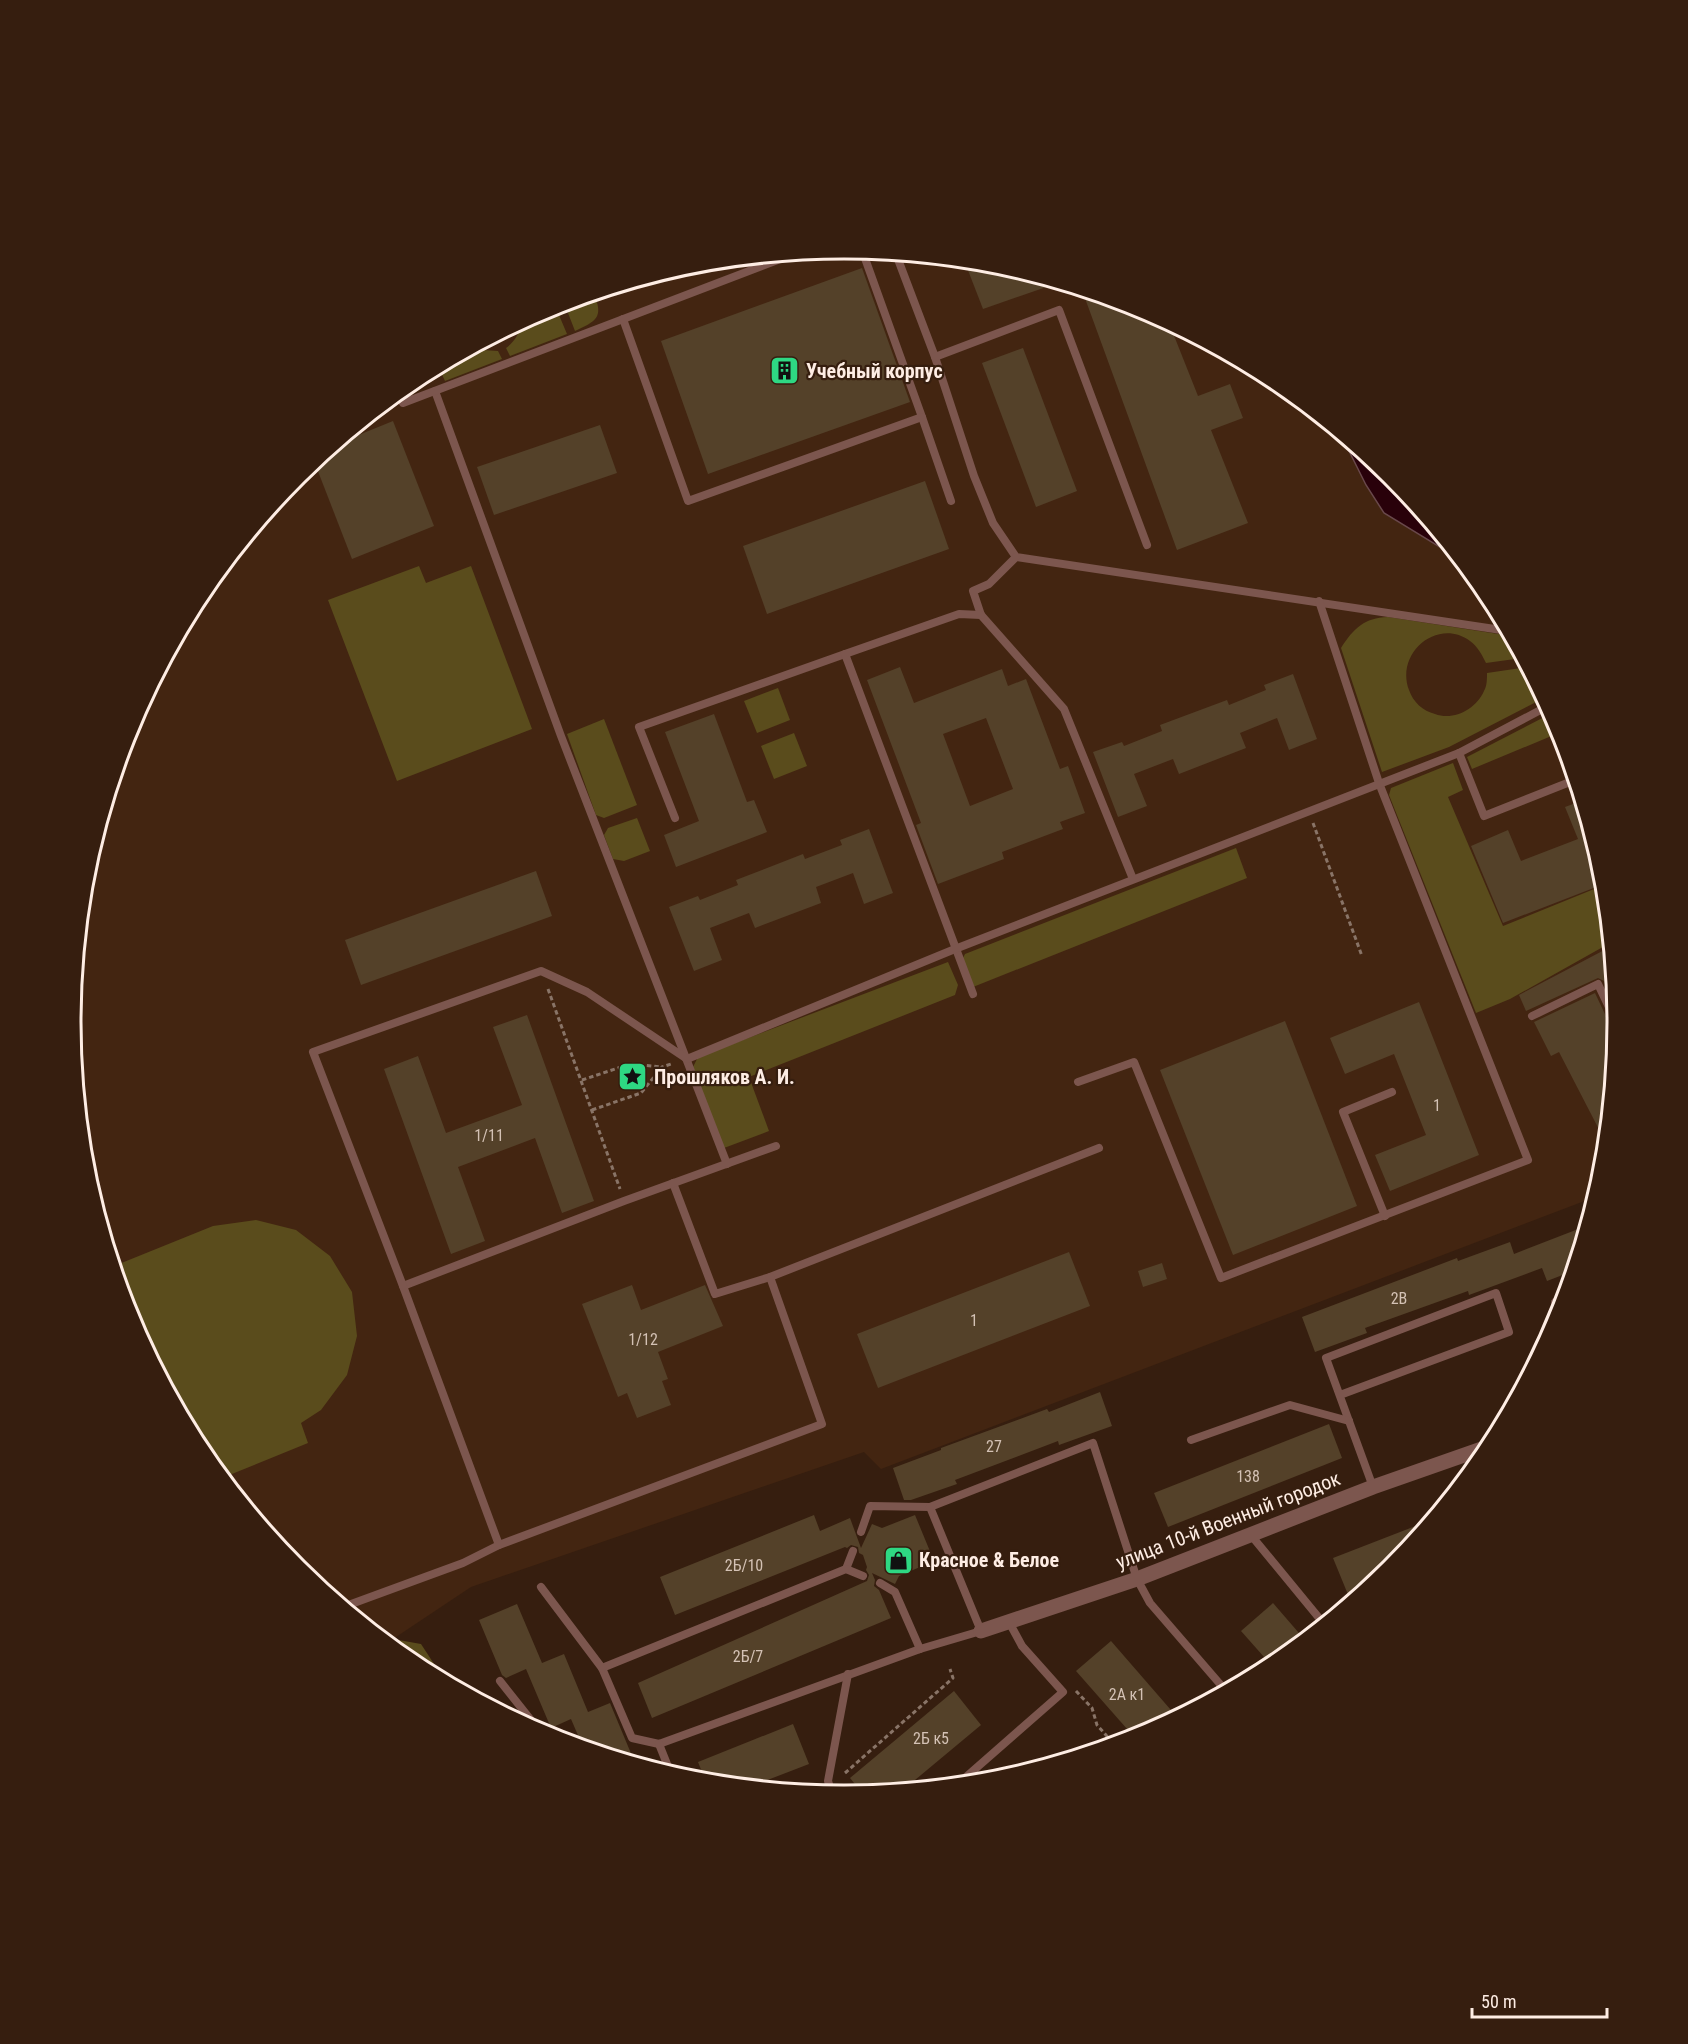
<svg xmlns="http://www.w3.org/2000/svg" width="1688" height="2044" viewBox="0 0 1688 2044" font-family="'Roboto Condensed',sans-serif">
<rect width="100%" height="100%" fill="#361e0f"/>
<polygon fill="#432511" points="844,249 995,263 1140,308 1274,379 1391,475 1487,593 1559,726 1603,871 1617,1022 1603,1173 1595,1197 881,1469 864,1452 471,1587 393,1639 384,1641 297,1569 201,1451 129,1318 85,1173 71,1022 85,871 130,726 201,592 297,475 415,379 548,307 693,263"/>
<g fill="#5a4c1c">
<path d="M594,294C604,318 596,321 575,331L568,313L572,307L573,300Z"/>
<path d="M545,309L551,314L559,315L567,334L510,356L506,348C514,342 521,333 520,322Z"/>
<polygon points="475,346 483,350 498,351 502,359 445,381 438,366"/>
<polygon points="419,566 426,583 471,566 532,729 397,781 328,600"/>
<path d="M1388,617L1511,636L1522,658L1486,663C1482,655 1478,647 1470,641C1437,617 1395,654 1409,690C1413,702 1423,711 1435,714C1454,721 1476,709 1484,691C1487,686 1487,679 1487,673L1527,667L1544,698L1449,747L1382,772L1341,648C1354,628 1364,618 1388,617Z"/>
<polygon points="778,688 790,720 757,733 744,701"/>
<polygon points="1552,713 1561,732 1472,769 1467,757"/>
<polygon points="604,719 637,805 604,818 596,815 567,734"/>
<polygon points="794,733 807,766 774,779 761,746"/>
<polygon points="1453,763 1463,790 1448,797 1503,926 1604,885 1610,943 1510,999 1476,1013 1389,795 1391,788"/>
<polygon points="637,818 650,851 624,861 613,859 604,835 608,828"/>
<polygon points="1236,848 1247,878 973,987 962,960 965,954"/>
<polygon points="948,962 958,985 955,995 749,1077 769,1131 724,1148 693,1067 698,1057"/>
<polygon points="256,1220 296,1230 330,1256 352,1292 357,1336 347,1375 321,1410 301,1423 308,1443 222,1478 201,1451 129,1318 114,1266 213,1226"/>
<polygon points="393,1639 421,1644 438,1670 442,1680 414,1665 384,1641"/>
</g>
<polygon fill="#29010a" stroke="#69484b" stroke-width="1.5" points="1321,417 1391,475 1487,593 1497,612 1478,591 1457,562 1440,547 1384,513 1366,485 1347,447"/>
<g fill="#544129" fill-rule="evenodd">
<polygon points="964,260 995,263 1058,283 983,309"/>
<polygon points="862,268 910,402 708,474 661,341"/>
<polygon points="1082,290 1140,308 1169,323 1198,396 1230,384 1243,418 1211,430 1248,523 1177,550"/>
<polygon points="1023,348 1077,491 1036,507 982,363"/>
<polygon points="393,421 434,526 352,559 314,461 334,445"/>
<polygon points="600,425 617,473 494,515 477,467"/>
<polygon points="925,481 949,549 767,614 743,546"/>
<path d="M900,667L914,703L1002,669L1008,686L1026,679L1060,769L1068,766L1085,813L1060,822L1063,829L1002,852L1004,859L938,884L916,825L921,823L867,680ZM986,718L1013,789L970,806L943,734Z"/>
<polygon points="1293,674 1317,739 1289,750 1277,718 1240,733 1246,748 1179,774 1173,759 1134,774 1147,806 1118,817 1093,752 1122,742 1124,746 1162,731 1160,725 1227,700 1229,705 1266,690 1264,685"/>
<polygon points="714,714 747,802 754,800 767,832 676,867 664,835 699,821 665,732"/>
<polygon points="1581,801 1603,871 1604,884 1503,923 1471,846 1508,830 1521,861 1578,839 1565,807"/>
<polygon points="869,829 893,893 864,904 853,873 816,887 821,903 755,928 749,913 710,928 722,960 694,971 669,907 698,896 700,900 738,885 736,880 803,854 805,859 842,845 840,840"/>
<polygon points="536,871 552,916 361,985 345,940"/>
<polygon points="1610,947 1616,1007 1604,981 1598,978 1526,1011 1519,995"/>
<polygon points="1595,993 1611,1027 1617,1030 1606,1143 1559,1052 1551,1056 1534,1022"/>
<polygon points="1419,1002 1479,1155 1390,1191 1375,1155 1426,1135 1394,1054 1345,1074 1330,1038"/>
<polygon points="527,1015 594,1201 562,1213 535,1138 458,1167 485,1241 451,1254 384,1069 418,1056 446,1133 522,1105 493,1027"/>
<polygon points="1285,1021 1357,1206 1233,1255 1160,1070"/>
<polygon points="1586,1226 1573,1271 1547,1281 1542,1268 1469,1295 1468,1291 1365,1328 1367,1333 1315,1352 1302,1317 1457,1258 1458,1261 1510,1242 1514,1254"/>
<polygon points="1069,1252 1090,1306 878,1388 857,1334"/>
<polygon points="1162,1263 1167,1279 1143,1287 1138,1271"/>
<polygon points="632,1285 641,1310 705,1285 723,1326 658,1352 668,1379 662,1381 671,1405 637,1418 627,1393 618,1397 582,1304"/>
<polygon points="1100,1392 1112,1426 1059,1445 1058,1441 955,1480 957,1484 911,1500 904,1500 893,1468 941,1450 941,1448 1047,1409 1049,1412"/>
<polygon points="1329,1424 1342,1458 1168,1527 1154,1493"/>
<polygon points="814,1515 820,1531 850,1518 861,1548 872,1524 882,1528 915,1515 934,1561 899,1576 895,1584 872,1573 875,1580 874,1586 879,1590 891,1618 652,1718 638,1683 867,1581 869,1575 866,1570 867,1567 863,1555 859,1553 858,1547 851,1545 847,1548 845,1547 675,1615 660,1577"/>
<polygon points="1431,1520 1391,1569 1364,1591 1349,1597 1333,1558"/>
<polygon points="1273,1603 1305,1640 1272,1666 1241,1631"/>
<polygon points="517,1604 542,1663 564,1654 588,1712 610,1703 635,1763 583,1747 571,1719 551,1728 526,1669 506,1678 502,1675 479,1620"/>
<polygon points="1111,1641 1177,1717 1135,1738 1076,1671"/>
<polygon points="954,1691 981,1725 903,1790 863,1794 850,1778"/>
<polygon points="793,1724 809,1764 752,1786 706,1782 698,1762"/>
</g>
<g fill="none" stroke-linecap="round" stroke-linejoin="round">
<g stroke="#897467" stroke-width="3" stroke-dasharray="4.5 3" stroke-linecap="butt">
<polyline points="1313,823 1362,956"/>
<polyline points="548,989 620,1189"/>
<polyline points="582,1080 630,1064 662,1067"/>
<polyline points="592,1110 641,1093 662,1067 671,1064"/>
<polyline points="1076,1691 1092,1708 1097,1725 1114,1744"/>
<polyline points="845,1773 953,1678 950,1669"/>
</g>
<g stroke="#7c564e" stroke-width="8">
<polyline points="896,254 935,357 974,476 993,523 1016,557 1508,631"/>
<polyline points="623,319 688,501 922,417 862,250"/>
<polyline points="935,357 1059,310 1147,545"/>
<polyline points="435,391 561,736 727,1164"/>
<polyline points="398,392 403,403 796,253"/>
<polyline points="922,417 951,501"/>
<polyline points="1016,557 989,584 973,591 981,615 1064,709 1133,879"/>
<polyline points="1459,753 1484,816 1575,780"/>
<polyline points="675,818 639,727 845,654"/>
<polyline points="973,994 845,654 959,614 981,615"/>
<polyline points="1532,1016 1598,984 1617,1024"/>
<polyline points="1078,1082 1134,1062 1221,1278 1528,1160 1379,783 1319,601"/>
<polyline points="673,1183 715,1294 770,1277 1099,1148"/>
<polyline points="1385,1216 1343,1112 1392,1092"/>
<polyline points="403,1286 624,1201 776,1146"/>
<polyline points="1558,1320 1555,1302 1565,1295"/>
<polyline points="1340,1395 1509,1332 1496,1293 1326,1358 1373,1487"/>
<polyline points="1191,1440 1290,1405 1349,1421"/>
<polyline points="861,1532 870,1506 930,1507"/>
<polyline points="1250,1534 1324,1624"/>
<polyline points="499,1545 403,1286 313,1052 541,971 587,992 687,1059 955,949 1459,753 1548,706"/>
<polyline points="846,1569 853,1551"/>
<polyline points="863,1576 846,1569 602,1668 632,1738 659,1744 920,1649 981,1631 930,1507 1093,1443 1137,1579 1150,1603 1226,1691"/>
<polyline points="880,1583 895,1592 920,1649"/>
<polyline points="541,1587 602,1668"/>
<polyline points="343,1607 463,1563 499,1545 822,1424 770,1277"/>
<polyline points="500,1681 542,1734"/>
<polyline points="659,1744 671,1774"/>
<polyline points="958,1784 1063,1692 1022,1646 1009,1622"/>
<polyline points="832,1794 828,1781 848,1674"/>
</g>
<polyline stroke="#7c564e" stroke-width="15" points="981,1631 1137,1579 1373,1487 1490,1446"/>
</g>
<defs>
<symbol id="building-square" viewBox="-11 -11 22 22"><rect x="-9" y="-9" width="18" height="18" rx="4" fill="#2ed883" stroke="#361e0f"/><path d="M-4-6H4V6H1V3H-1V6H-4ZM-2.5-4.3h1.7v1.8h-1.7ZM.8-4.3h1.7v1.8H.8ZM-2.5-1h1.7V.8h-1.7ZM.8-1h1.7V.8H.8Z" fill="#111"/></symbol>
<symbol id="sight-square" viewBox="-11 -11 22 22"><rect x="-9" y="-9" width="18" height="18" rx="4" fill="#2ed883" stroke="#361e0f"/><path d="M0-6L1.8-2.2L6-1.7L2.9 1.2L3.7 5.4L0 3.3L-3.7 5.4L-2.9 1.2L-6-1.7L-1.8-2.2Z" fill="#111"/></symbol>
<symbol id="shop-square" viewBox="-11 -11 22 22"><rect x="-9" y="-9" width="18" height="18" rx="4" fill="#2ed883" stroke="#361e0f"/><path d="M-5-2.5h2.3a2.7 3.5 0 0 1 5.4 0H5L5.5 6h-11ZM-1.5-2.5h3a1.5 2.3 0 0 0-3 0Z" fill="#111"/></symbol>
</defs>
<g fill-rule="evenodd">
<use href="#building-square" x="768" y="354" width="33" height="33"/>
<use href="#sight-square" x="616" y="1060" width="33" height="33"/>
<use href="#shop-square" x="882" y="1544" width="33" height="33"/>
</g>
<g text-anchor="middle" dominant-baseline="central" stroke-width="4.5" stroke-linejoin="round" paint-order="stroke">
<g font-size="16" fill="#d4c2b5">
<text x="1437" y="1105">1</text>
<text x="489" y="1135">1/11</text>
<text x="1399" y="1298">2В</text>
<text x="974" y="1320">1</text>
<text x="643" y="1339">1/12</text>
<text x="994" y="1446">27</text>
<text x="1248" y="1476">138</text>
<text x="744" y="1565">2Б/10</text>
<text x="748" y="1656">2Б/7</text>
<text x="1127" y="1694">2А к1</text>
<text x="931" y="1738">2Б к5</text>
</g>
<g font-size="20" font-weight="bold" fill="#feede4" stroke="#361e0f" text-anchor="start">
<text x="806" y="371">Учебный корпус</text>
<text x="654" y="1077">Прошляков А. И.</text>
<text x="919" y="1560">Красное &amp; Белое</text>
</g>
<g font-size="20" fill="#feede4" stroke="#361e0f">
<text transform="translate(1228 1520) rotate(-21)">улица 10-й Военный городок</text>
</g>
</g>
<path d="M0 0H1688V2044H0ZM81 1022a763 763 0 1 1 1526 0a763 763 0 1 1-1526 0Z" fill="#361e0f" fill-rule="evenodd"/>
<path fill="none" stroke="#feede4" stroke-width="3" d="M81 1022a763 763 0 1 1 1526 0a763 763 0 1 1-1526 0Z"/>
<path d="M1472 2008v9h135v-9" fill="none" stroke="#feede4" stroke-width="3"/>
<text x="1481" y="2008" font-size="18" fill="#feede4" stroke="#361e0f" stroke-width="4.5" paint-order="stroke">50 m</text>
</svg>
